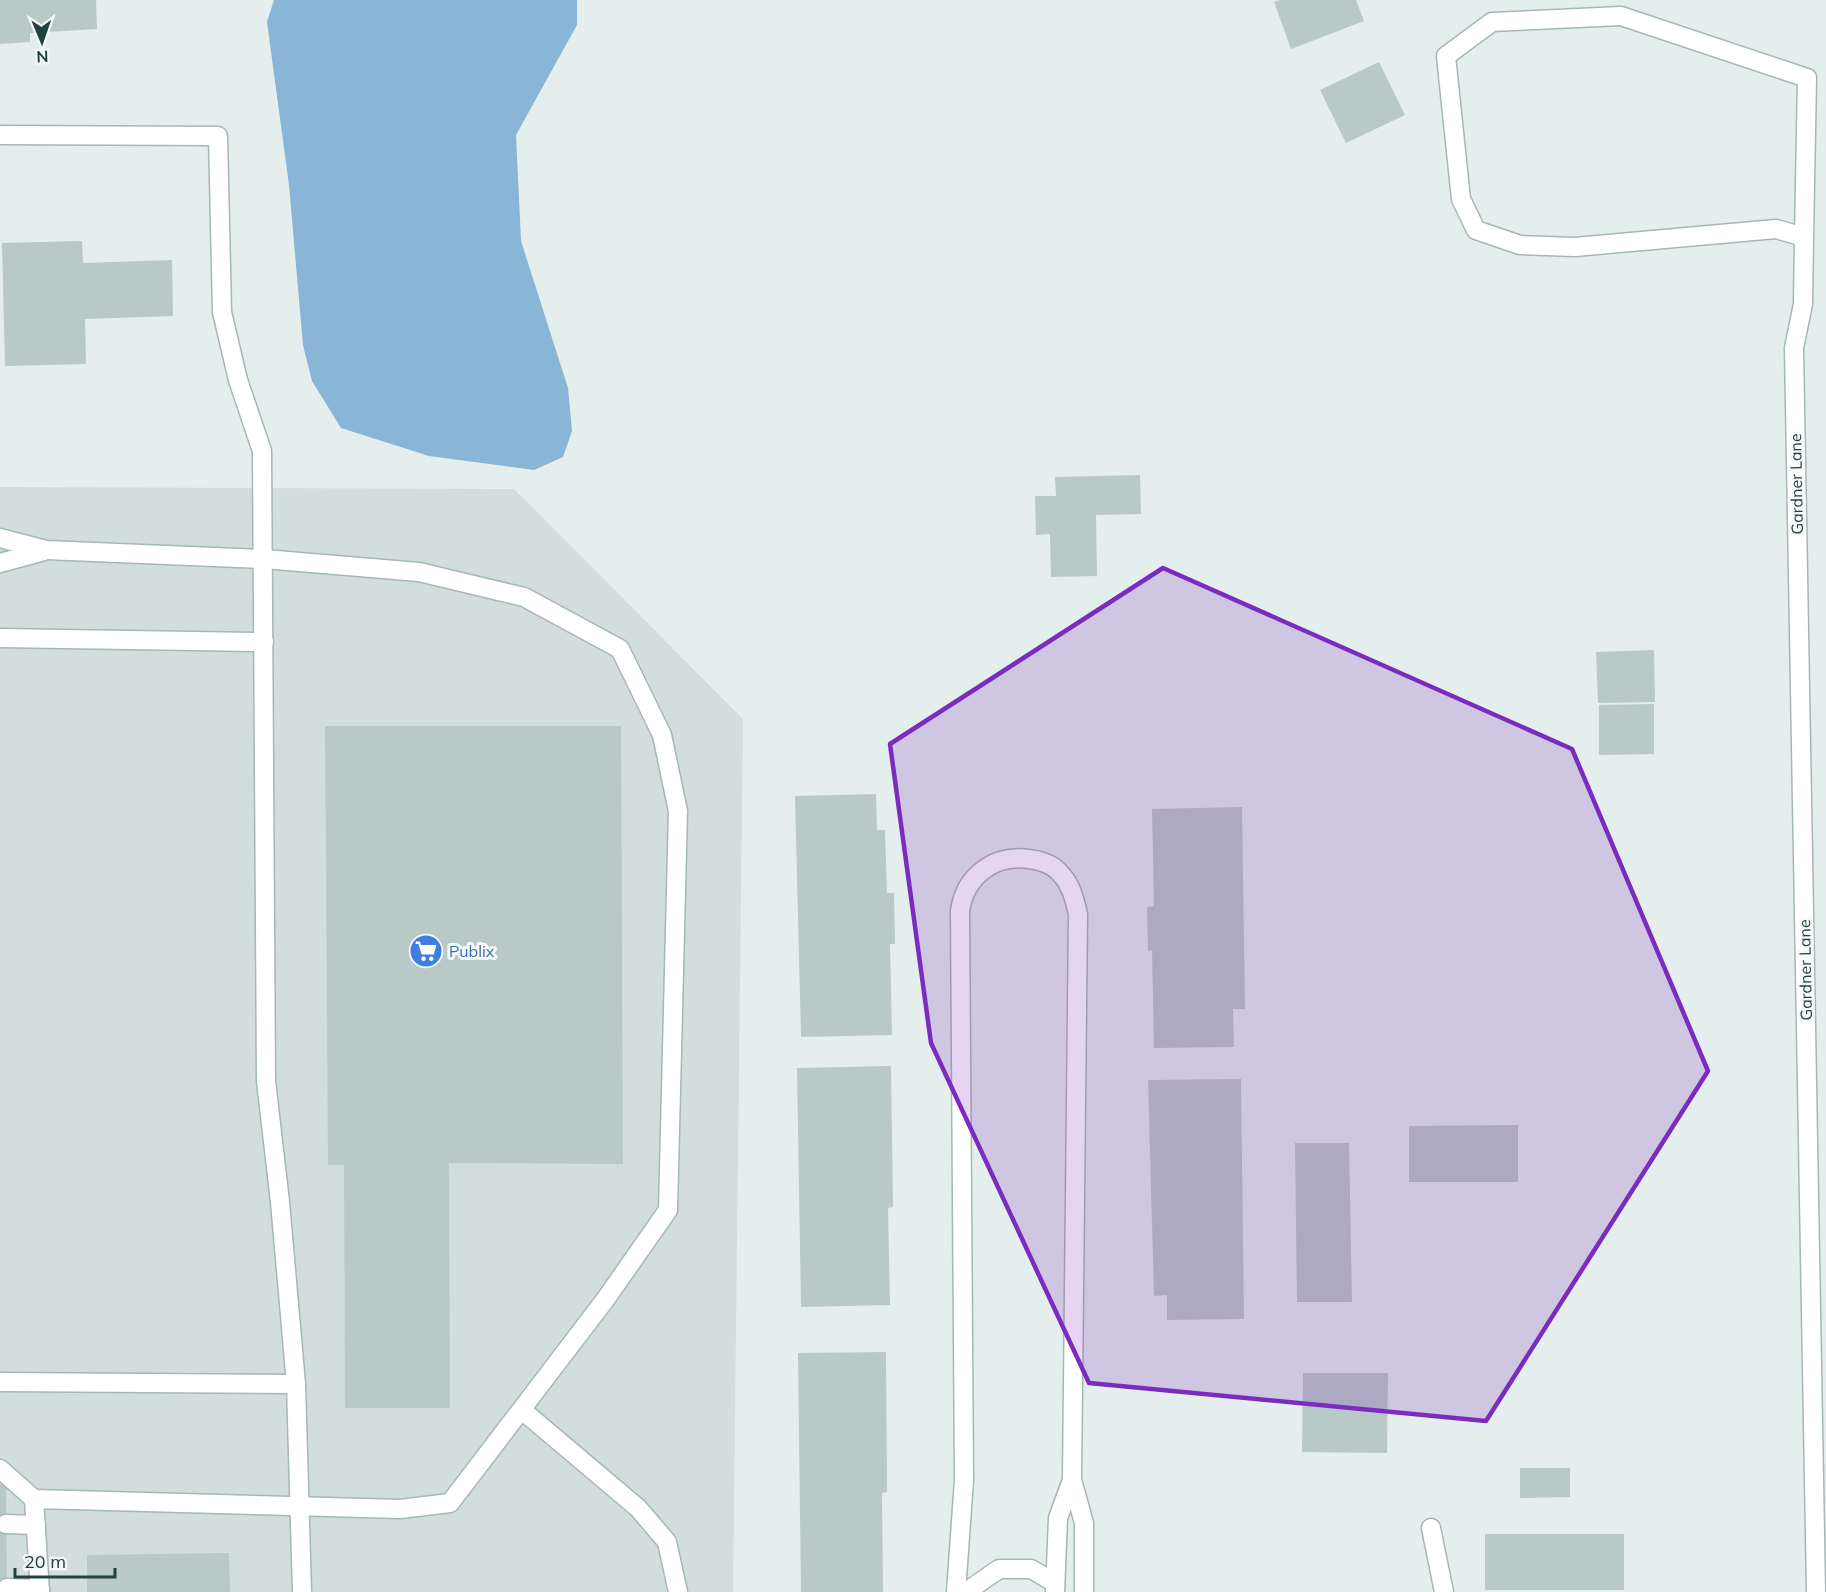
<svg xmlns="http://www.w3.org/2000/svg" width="1826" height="1592" viewBox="0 0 1826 1592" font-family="Mulish,sans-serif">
<rect width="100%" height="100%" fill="#e4eeec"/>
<polygon fill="#d2dedd" points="0,487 514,489 743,719 733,1592 0,1592"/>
<polygon fill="#89b5d6" points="274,0 577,0 577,25 516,135 521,241 568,388 572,431 563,457 534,470 429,456 341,428 312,381 303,345 289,185 267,22"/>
<g fill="#b9c9c7">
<polygon points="0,0 96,0 97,29 30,33 30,42 0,44"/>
<polygon points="1280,0 1356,0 1364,21 1291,49 1274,2"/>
<polygon points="1379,62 1405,115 1346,143 1320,90"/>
<polygon points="82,241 83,263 172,260 173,316 85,319 86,364 5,366 2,243"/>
<polygon points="1140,475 1141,514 1096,515 1097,576 1051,577 1050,534 1036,535 1035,496 1056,496 1055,477"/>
<polygon points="1654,650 1655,702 1598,703 1596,652"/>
<polygon points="1654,704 1654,754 1599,755 1599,705"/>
<polygon points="325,726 621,726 623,1164 449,1163 450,1408 345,1408 344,1165 328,1165"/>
<polygon points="876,794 877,830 885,830 887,893 894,893 895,944 890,944 892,1035 801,1037 795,796"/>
<polygon points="1242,807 1245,1009 1233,1009 1234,1047 1154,1048 1152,950 1148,951 1147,907 1154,906 1152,809"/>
<polygon points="891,1066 893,1207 888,1208 890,1305 801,1307 797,1068"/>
<polygon points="1241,1079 1244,1319 1167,1320 1167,1295 1154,1296 1148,1080"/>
<polygon points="1518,1125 1518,1182 1409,1182 1409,1126"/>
<polygon points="1295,1143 1349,1143 1352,1302 1297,1302"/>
<polygon points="886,1352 887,1492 882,1493 883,1592 801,1592 798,1353"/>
<polygon points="1303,1373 1388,1373 1387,1453 1302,1452"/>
<polygon points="1520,1468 1570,1468 1570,1497 1520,1498"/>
<polygon points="0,1485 6,1485 7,1592 0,1592"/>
<rect x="1485" y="1534" width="139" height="56"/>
<polygon points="229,1553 230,1592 87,1592 87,1555"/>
</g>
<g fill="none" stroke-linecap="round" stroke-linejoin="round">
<defs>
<g id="minor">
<polyline points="0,135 218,136 222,312 238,380 262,451 266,1081 280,1202 296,1384 302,1592"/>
<polyline points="1804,237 1807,78 1621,16 1492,22 1446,56 1461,199 1476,230 1520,245 1575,247 1776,229 1804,237 1803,304 1794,348 1816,1592"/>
<polyline points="0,538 46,550 264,559 419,572 524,597 620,649 662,735 678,811 668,1210 605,1300 450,1503 400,1509 34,1499 40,1592"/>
<polyline points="0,563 44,551"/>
<polyline points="0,638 264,642"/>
<polyline points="0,1382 296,1384"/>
<polyline points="522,1410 638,1508 667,1542 678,1592"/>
<polyline points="0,1469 34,1499"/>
<polyline points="1072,1480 1084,1523 1084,1592"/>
<polyline points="6,1524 36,1525"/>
<polyline points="1431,1528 1444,1592"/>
<polyline points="7,1588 40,1589"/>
<path d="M956,1592L964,1480L960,911C965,876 994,854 1029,859C1039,860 1052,864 1059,872C1071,884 1074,897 1078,914L1072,1480L1058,1518L1055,1592"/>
<polyline points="966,1592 999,1569 1031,1569 1055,1583"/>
</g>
</defs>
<use href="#minor" stroke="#a6b7b5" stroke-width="21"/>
<use href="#minor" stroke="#fff" stroke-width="18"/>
</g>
<path fill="#7b2cbf" fill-opacity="0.2" stroke="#7b2cbf" stroke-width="4.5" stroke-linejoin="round" d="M1163,568L1572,749L1708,1071L1486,1421L1089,1383L931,1043L890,744Z"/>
<defs>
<symbol id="supermarket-disc" viewBox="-11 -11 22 22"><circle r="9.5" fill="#3f7fe0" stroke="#f5faf9"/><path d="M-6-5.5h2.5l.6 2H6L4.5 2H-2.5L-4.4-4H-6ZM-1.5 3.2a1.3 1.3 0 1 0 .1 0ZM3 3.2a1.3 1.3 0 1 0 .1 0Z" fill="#fff"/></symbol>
</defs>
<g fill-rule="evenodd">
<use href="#supermarket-disc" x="407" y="932" width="38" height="38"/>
</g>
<g text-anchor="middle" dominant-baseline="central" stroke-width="6" stroke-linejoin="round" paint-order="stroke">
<g font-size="16" fill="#224141" stroke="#f5faf9">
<text transform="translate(1796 484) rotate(-91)">Gardner Lane</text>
<text transform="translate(1805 970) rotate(-91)">Gardner Lane</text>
</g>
<g font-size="16" fill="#366cbe" stroke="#f5faf9" text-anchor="start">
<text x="449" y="951">Publix</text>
</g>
</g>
<g transform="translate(42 42) rotate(178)" stroke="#f5faf9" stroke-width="4.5" paint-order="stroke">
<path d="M0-4.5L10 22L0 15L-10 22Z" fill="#224141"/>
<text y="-9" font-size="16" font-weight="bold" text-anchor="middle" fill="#224141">N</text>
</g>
<path d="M15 1568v9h100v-9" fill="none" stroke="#224141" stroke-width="3"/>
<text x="24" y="1568" font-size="18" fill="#224141" stroke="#f5faf9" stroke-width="4.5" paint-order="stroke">20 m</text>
</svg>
